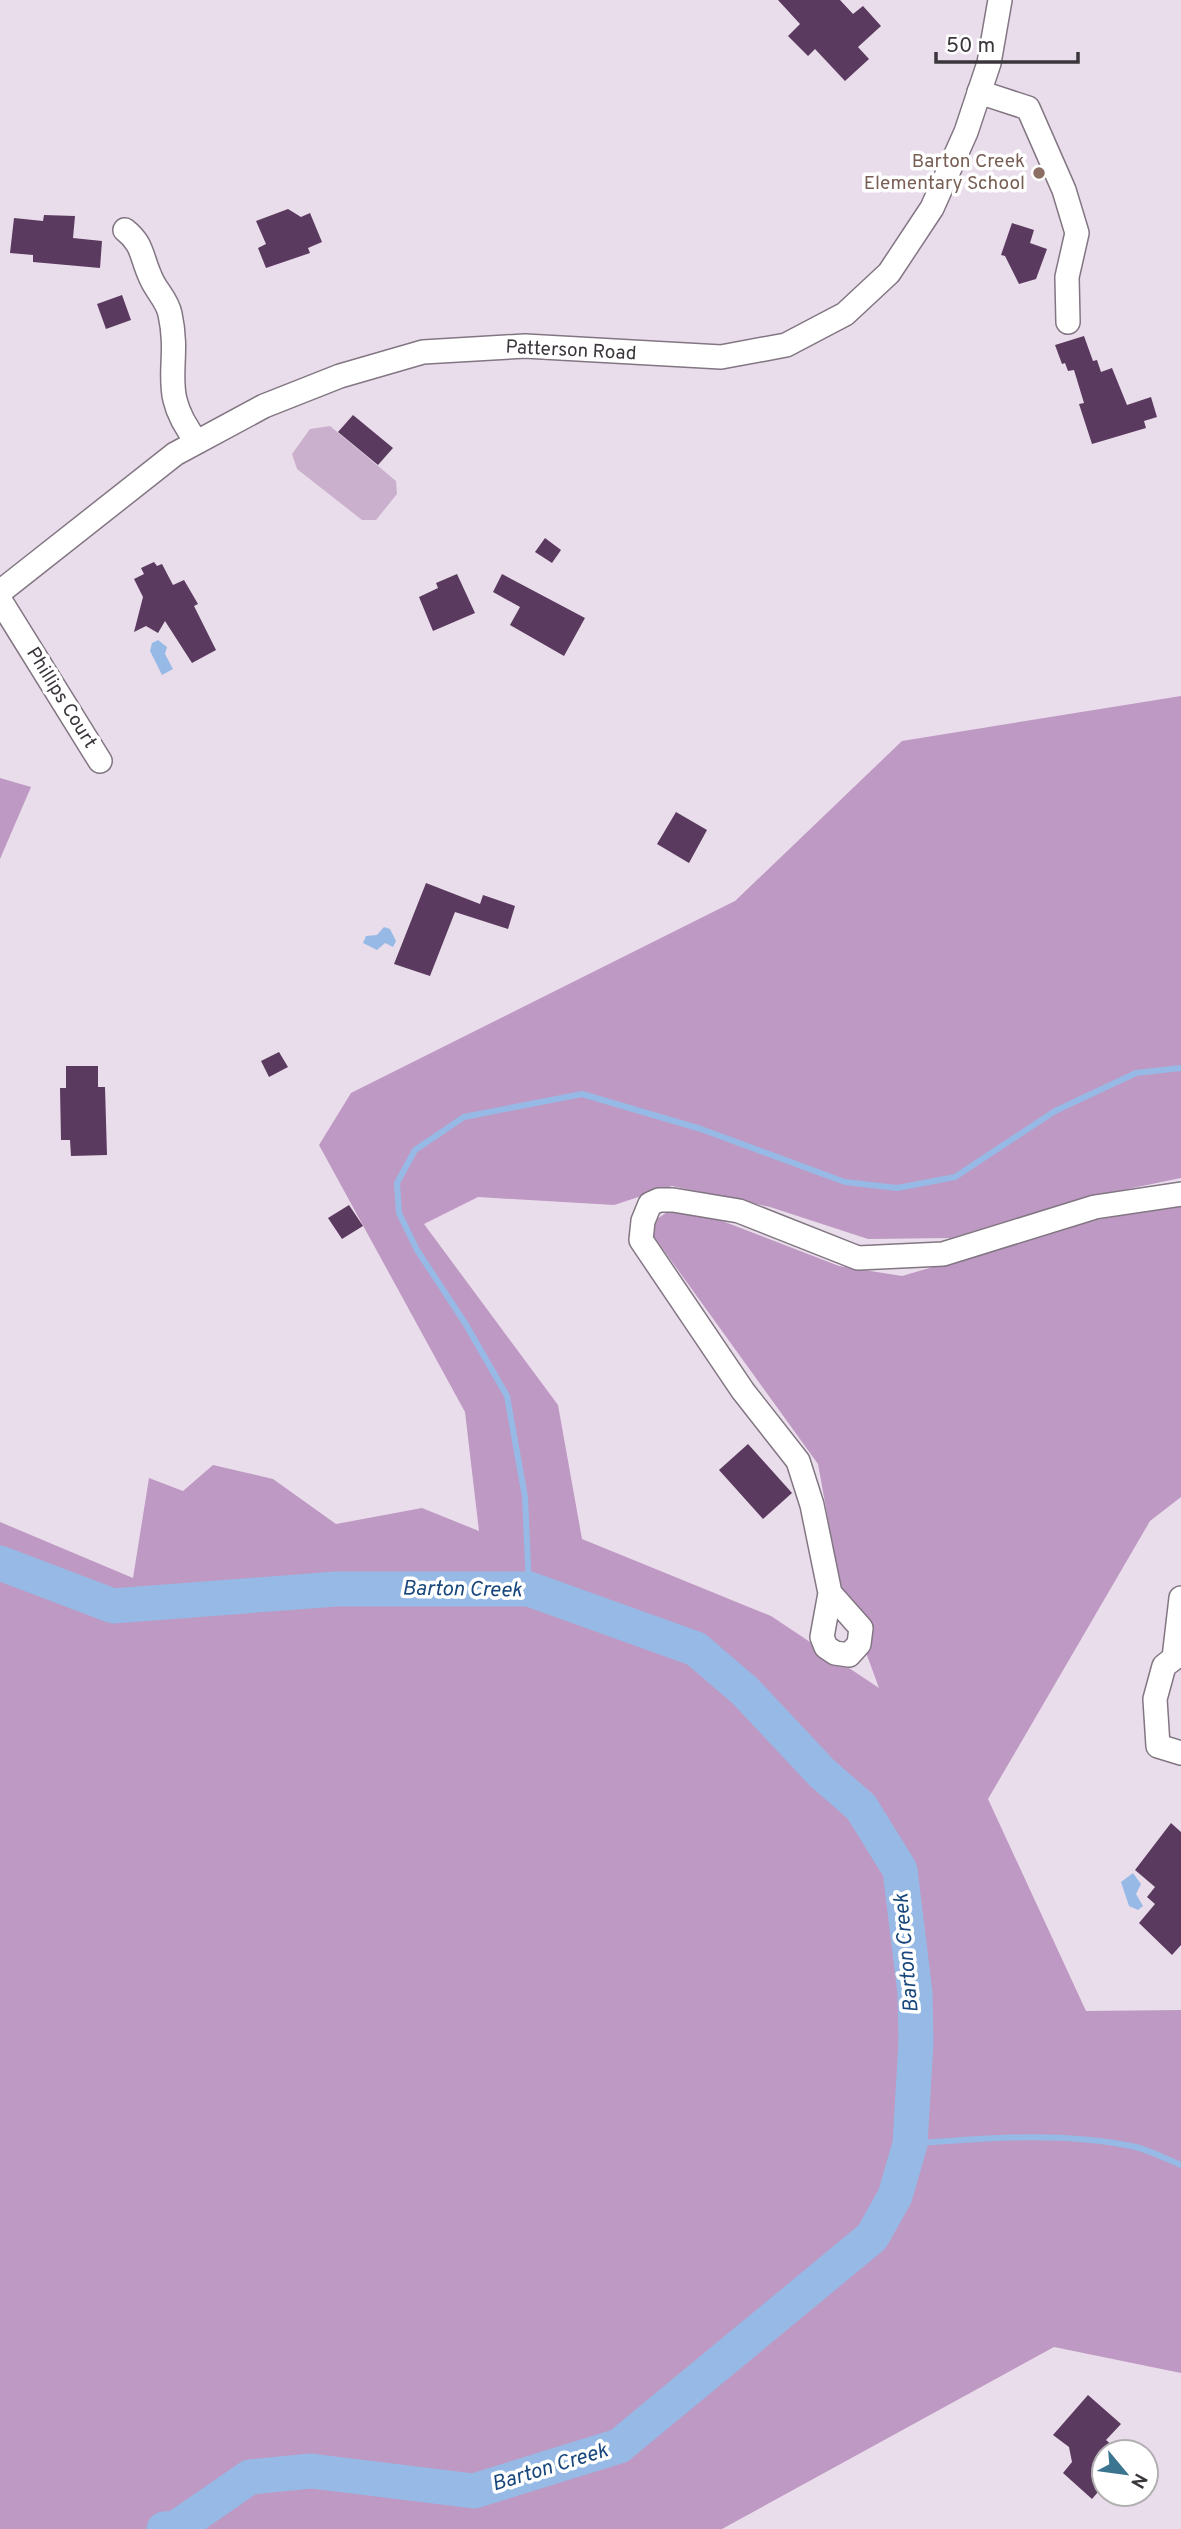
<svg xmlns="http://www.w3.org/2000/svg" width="1181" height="2529" viewBox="0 0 1181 2529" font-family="Overpass,sans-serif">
<rect width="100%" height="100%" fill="#eaddeb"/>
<polygon fill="#cab0cd" points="330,426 396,481 397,494 376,520 362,520 297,469 292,454 310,429"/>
<g fill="#be99c3">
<polygon points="1181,696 1181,1178 1084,1198 951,1238 868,1239 770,1207 672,1186 614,1205 478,1197 424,1224 558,1405 582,1539 771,1616 879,1688 839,1579 818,1464 652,1234 657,1219 673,1208 725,1222 839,1266 902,1276 1087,1222 1181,1203 1181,1497 1150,1521 988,1799 1086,2011 1181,2010 1181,2373 1054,2347 722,2529 0,2529 0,1522 133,1578 149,1478 183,1491 213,1465 273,1479 336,1524 422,1508 479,1531 465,1412 319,1145 351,1093 735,901 902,741"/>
<polygon points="0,778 31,787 0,859"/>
</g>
<g fill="#96bae5">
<polygon points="158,640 167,647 165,654 173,669 162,675 150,651 152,643"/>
<polygon points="384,927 390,929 396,941 393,947 385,943 377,950 363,943 366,936 377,935"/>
<polygon points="1133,1873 1141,1884 1136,1894 1143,1906 1138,1910 1129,1906 1121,1882"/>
</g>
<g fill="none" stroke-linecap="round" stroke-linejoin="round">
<g stroke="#96bae5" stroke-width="6">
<polyline points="529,1589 525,1497 507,1396 465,1323 417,1250 399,1213 397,1183 415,1150 464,1117 582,1094 701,1129 845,1182 897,1188 955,1177 1055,1111 1136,1073 1181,1068"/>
<path d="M910,2144C985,2138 1062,2131 1136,2147C1151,2151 1166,2159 1181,2165"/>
</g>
<polyline stroke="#96bae5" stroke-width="35" points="0,1563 113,1606 336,1589 529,1589 696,1649 745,1691 822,1773 861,1807 900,1870 915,1993 916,2042 910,2144 895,2196 872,2237 619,2446 474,2491 311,2471 250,2477 176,2528 164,2529"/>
</g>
<g fill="#5b3a5f">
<polygon points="778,0 840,0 853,14 863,6 881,26 858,47 869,59 845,81 815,49 808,56 788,36 800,24"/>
<polygon points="288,209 301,217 310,213 322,242 308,248 310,253 266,268 258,248 266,244 256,221"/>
<polygon points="44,215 75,216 73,238 102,241 100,268 33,262 33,255 10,253 14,218 43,221"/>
<polygon points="1012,223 1034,230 1030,243 1047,249 1036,279 1019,284 1005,256 1001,255"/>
<polygon points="122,295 131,320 106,329 97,304"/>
<polygon points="1084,336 1093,361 1097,360 1101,372 1112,368 1127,405 1151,397 1157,417 1144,421 1146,428 1092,444 1079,404 1084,403 1074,370 1068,371 1065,363 1062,364 1055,345"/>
<polygon points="353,415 393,448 378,465 338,432"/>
<polygon points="545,538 561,550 552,563 535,552"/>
<polygon points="154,562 157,566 162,564 173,585 184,580 198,604 194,606 216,650 192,663 165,621 158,633 146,626 134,632 143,597 134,579 144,574 141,568"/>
<polygon points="457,574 475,613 433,631 419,597 438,588 436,583"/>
<polygon points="502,574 585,618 564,656 510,625 520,607 493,592"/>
<polygon points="676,812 707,830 689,863 657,844"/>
<polygon points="426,883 480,904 483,895 515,906 508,929 455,912 430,976 394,964"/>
<polygon points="279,1052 288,1067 269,1077 261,1061"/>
<polygon points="66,1066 98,1066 98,1087 105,1087 107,1155 71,1156 70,1140 61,1140 60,1088 66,1088"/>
<polygon points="349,1205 363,1226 342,1239 328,1218"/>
<polygon points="748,1444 792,1493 763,1519 719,1470"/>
<polygon points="1171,1823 1181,1832 1181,1945 1172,1955 1139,1923 1155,1904 1147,1897 1155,1887 1135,1870"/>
<polygon points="1088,2395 1121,2424 1106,2440 1120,2452 1104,2452 1104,2485 1092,2499 1063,2473 1072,2462 1069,2447 1053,2435"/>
</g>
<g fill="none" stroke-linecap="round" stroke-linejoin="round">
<defs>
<g id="minor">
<polyline points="979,92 1028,108 1064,190 1077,233 1067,277 1068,322"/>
<path d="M125,230C143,244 141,256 150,276C155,290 167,299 170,314C182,369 156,389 197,442"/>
<polyline points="0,592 175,454 264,406 340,376 423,352 525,346 721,357 786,345 845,314 889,273 932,208 966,132 989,63 1000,0"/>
<polyline points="0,600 100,761"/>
<polyline points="830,1593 861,1628 859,1644 849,1655 835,1653 826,1647 822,1637 830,1593 812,1505 798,1461 743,1391 641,1240 643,1221 650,1204 659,1200 673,1200 739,1211 858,1258 943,1254 1095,1207 1181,1194"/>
<polyline points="1181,1653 1164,1666 1155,1699 1158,1746 1181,1753"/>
<polyline points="1174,1658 1181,1598"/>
</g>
</defs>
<use href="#minor" stroke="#827683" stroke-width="26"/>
<use href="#minor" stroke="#fff" stroke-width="23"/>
</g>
<circle fill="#8d6e63" stroke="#fff" stroke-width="2.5" cx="1039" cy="173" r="7"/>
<g text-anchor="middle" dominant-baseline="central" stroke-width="7" stroke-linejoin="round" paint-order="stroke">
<g font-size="19" fill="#785e54" stroke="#fff" text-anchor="end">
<text x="1025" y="162">Barton Creek<tspan x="1025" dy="22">Elementary School</tspan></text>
</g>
<g font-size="19" fill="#3b363c" stroke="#fff">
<text transform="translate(571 351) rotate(3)">Patterson Road</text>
<text transform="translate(61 698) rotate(58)">Phillips Court</text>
</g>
<g font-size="21" font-style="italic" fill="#18477d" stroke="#fff">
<text transform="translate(462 1590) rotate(1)">Barton Creek</text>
<text transform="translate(907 1953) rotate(-95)">Barton Creek</text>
<text transform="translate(550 2468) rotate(-17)">Barton Creek</text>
</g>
</g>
<g transform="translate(1125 2473) rotate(119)"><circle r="33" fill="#ffffff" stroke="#b1afb1" stroke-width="2"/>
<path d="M0-5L12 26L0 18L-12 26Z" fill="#3c758f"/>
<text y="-10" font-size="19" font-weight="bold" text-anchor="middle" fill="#3b363c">N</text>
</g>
<path d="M936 52v10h142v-10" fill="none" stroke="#3b363c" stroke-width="3.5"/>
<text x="946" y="52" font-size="21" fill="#3b363c" stroke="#ffffff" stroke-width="5" paint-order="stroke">50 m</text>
</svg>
